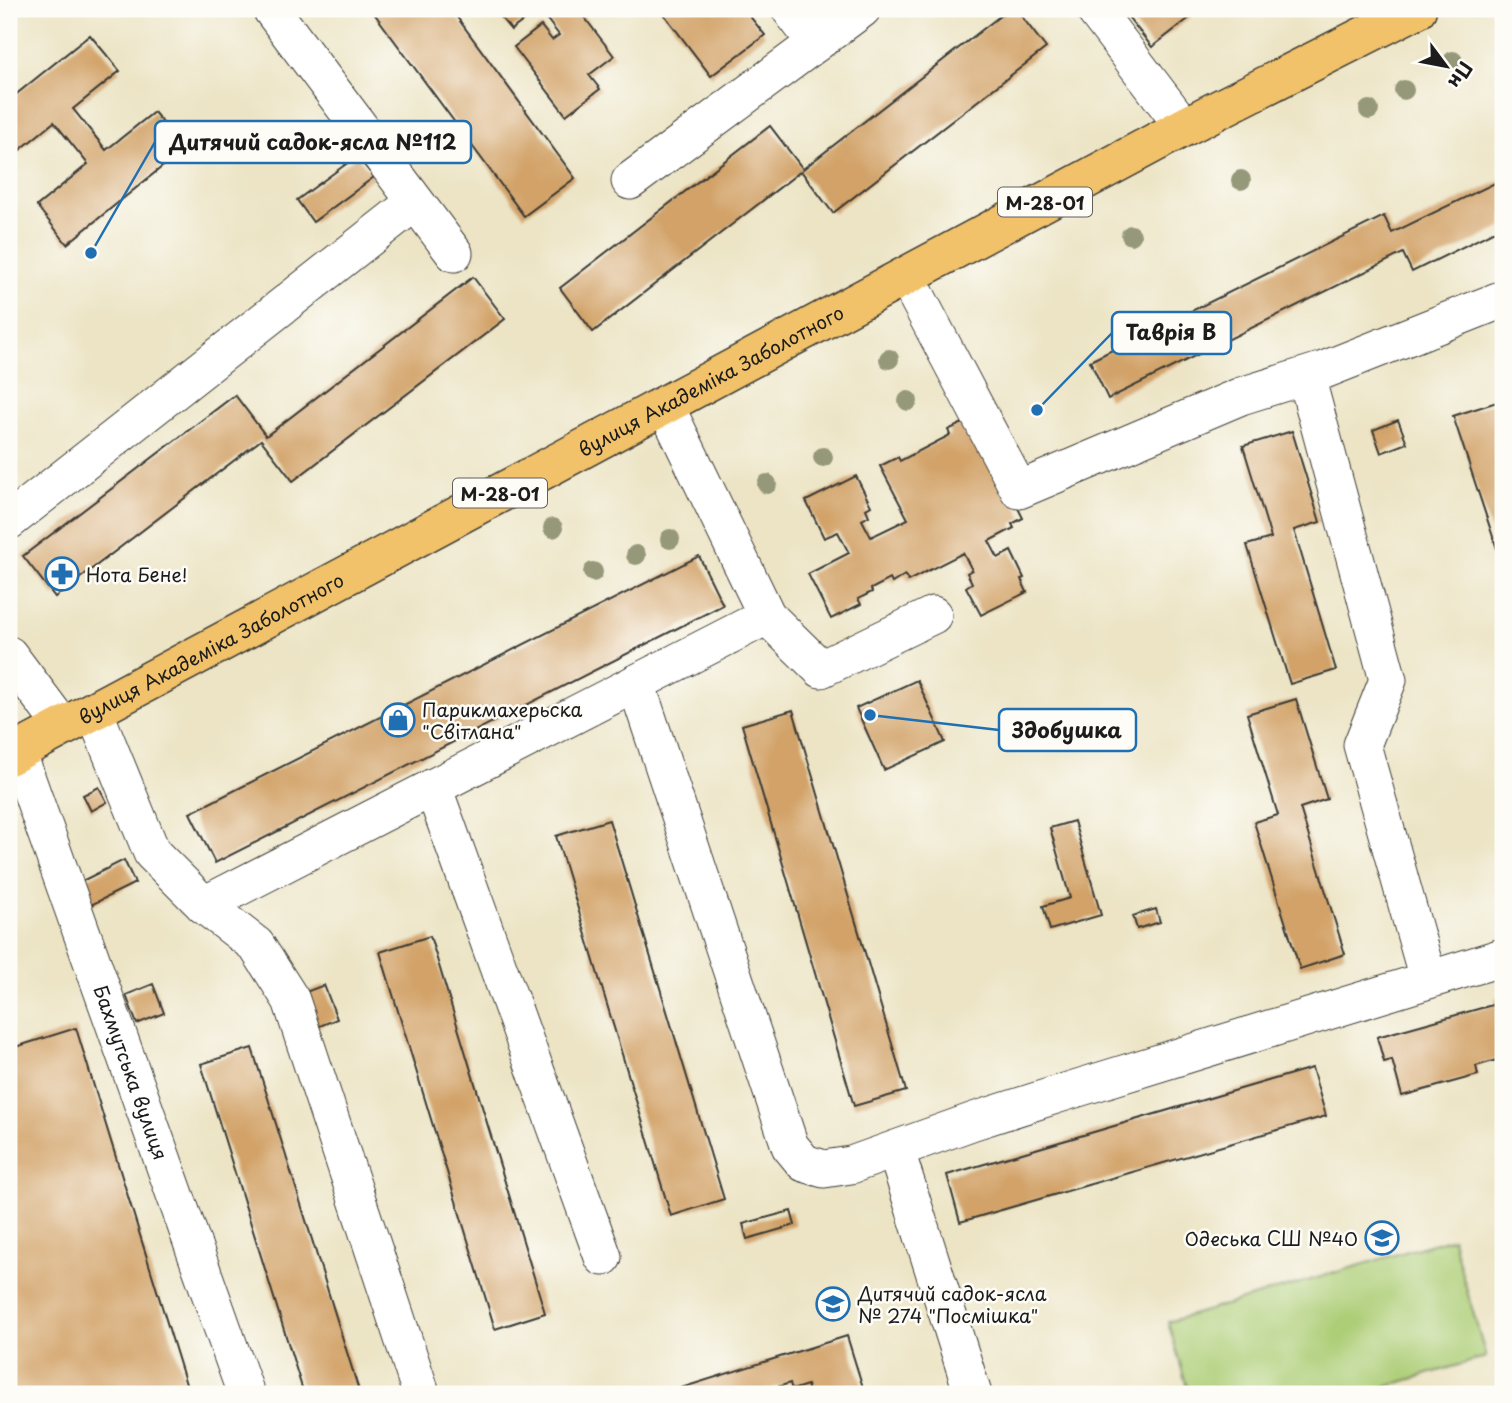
<svg xmlns="http://www.w3.org/2000/svg" width="1512" height="1403" viewBox="0 0 1512 1403" font-family="'Playpen Sans',sans-serif">
<rect width="100%" height="100%" fill="#fdfcf7"/>
<filter id="ink" filterUnits="userSpaceOnUse"><feTurbulence type="fractalNoise" baseFrequency=".0143" numOctaves="2"/><feDisplacementMap in="SourceGraphic" scale="14" xChannelSelector="R" yChannelSelector="G"/><feConvolveMatrix kernelMatrix="1 2 1 2 8 2 1 2 1" color-interpolation-filters="sRGB"/></filter>
<filter id="wash" filterUnits="userSpaceOnUse"><feTurbulence type="fractalNoise" baseFrequency=".00686" numOctaves="4" result="noise"/><feDisplacementMap in="SourceGraphic" scale="28" xChannelSelector="R" yChannelSelector="G"/><feGaussianBlur stdDeviation="1.57" result="paint"/><feColorMatrix in="noise" values="0 0 0 0 0 0 0 0 0 0 0 0 0 0 0 0 0 1.4 0 .05"/><feComposite in="paint" operator="in"/></filter>
<g filter="url(#wash)">
<rect width="100%" height="100%" fill="#ece4c5"/>
<polygon fill="#adce77" stroke="#64754a" stroke-width="2" points="1452,1238 1486,1357 1361,1394 1189,1394 1168,1322"/>
<g id="blocks">
<g fill="#d2a268">
<polygon points="371,9 451,9 575,178 524,216"/>
<polygon points="494,9 539,9 511,30"/>
<polygon points="539,9 578,9 614,56 589,75 600,89 566,115 514,47 541,26 552,40 559,35"/>
<polygon points="660,9 744,9 765,35 711,76"/>
<polygon points="1009,9 1016,9 1046,48 833,213 801,171 593,332 560,288 770,126 803,169"/>
<polygon points="1122,9 1201,9 1152,47"/>
<polygon points="90,35 120,71 73,109 106,150 154,112 184,149 67,244 37,206 88,164 54,122 9,159 9,100"/>
<polygon points="357,156 374,177 313,222 297,200"/>
<polygon points="1503,179 1503,227 1412,272 1403,253 1108,399 1090,361 1384,216 1392,233"/>
<polygon points="473,277 505,319 293,481 261,440 55,597 23,556 235,395 266,436"/>
<polygon points="1503,400 1503,567 1453,416"/>
<polygon points="973,418 1023,518 1012,524 1014,528 989,541 998,558 1011,551 1024,578 1021,579 1027,592 981,615 966,587 972,583 967,573 972,570 963,553 908,581 905,575 892,583 890,579 871,589 872,592 858,599 861,604 831,619 808,574 849,553 838,532 824,538 806,501 856,476 871,506 866,509 869,516 862,520 871,537 908,519 880,466 898,457 900,461 950,435 948,430"/>
<polygon points="1398,420 1407,443 1381,453 1373,430"/>
<polygon points="1292,431 1320,522 1294,530 1336,670 1290,684 1247,545 1271,538 1243,446"/>
<polygon points="699,556 723,605 215,863 190,813"/>
<polygon points="917,680 945,742 884,770 856,708"/>
<polygon points="1296,699 1327,799 1300,808 1345,954 1300,969 1254,822 1278,815 1247,714"/>
<polygon points="793,710 906,1091 854,1106 742,725"/>
<polygon points="99,787 107,802 91,811 83,795"/>
<polygon points="609,820 724,1199 671,1216 556,836"/>
<polygon points="1074,821 1101,915 1050,930 1043,906 1070,898 1050,828"/>
<polygon points="124,860 135,883 91,905 80,882"/>
<polygon points="1156,909 1160,922 1137,929 1133,916"/>
<polygon points="430,936 545,1313 495,1329 380,952"/>
<polygon points="153,984 164,1013 137,1024 126,995"/>
<polygon points="324,985 337,1019 315,1028 303,993"/>
<polygon points="1503,996 1503,1069 1500,1059 1476,1066 1478,1075 1402,1096 1392,1060 1384,1062 1377,1037 1496,1004 1495,998"/>
<polygon points="76,1028 189,1394 9,1394 9,1049"/>
<polygon points="252,1048 267,1095 360,1394 304,1394 201,1064"/>
<polygon points="1312,1068 1326,1116 960,1222 947,1175"/>
<polygon points="791,1211 795,1225 747,1239 743,1224"/>
<polygon points="847,1336 865,1394 810,1394 807,1385 792,1390 790,1383 756,1394 662,1394"/>
</g>
</g>
</g>
<g filter="url(#ink)">
<use href="#blocks" fill-opacity="0" stroke="#3b3a35" stroke-width="2"/>
<g fill="none" stroke-linecap="round" stroke-linejoin="round">
<defs>
<g id="minor">
<polyline points="271,9 454,253"/>
<polyline points="790,9 816,43"/>
<polyline points="1094,9 1184,127"/>
<polyline points="630,181 862,9"/>
<polyline points="906,276 1019,490 1241,396 1324,370 1503,299"/>
<polyline points="1306,376 1388,680 1362,745 1428,979"/>
<polyline points="665,405 767,616 821,669 933,615"/>
<polyline points="9,521 415,202"/>
<polyline points="9,655 63,727"/>
<polyline points="636,683 790,1146 804,1163 824,1169 851,1165 974,1121 1065,1092 1503,957"/>
<polyline points="94,711 152,853 204,905 256,945 291,1000 421,1393"/>
<path id="s1" d="M17,751L246,1394"/>
<polyline points="433,787 603,1257"/>
<polyline points="204,905 767,616"/>
<polyline points="896,1151 973,1394"/>
</g>
<g id="highway">
<path id="s2" d="M9,756L1184,127L1417,9"/>
</g>
</defs>
<use href="#minor" stroke="#3b3a35" stroke-width="39"/>
<use href="#highway" stroke="#3b3a35" stroke-width="41"/>
<use href="#minor" stroke="#fff" stroke-width="37"/>
<use href="#highway" stroke="#f2c26a" stroke-width="38"/>
</g>
<g fill="#96987a">
<circle cx="1453" cy="61" r="10"/>
<circle cx="1404" cy="90" r="10"/>
<circle cx="1369" cy="110" r="10"/>
<circle cx="1241" cy="180" r="10"/>
<circle cx="1131" cy="235" r="10"/>
<circle cx="889" cy="359" r="10"/>
<circle cx="908" cy="401" r="10"/>
<circle cx="823" cy="457" r="10"/>
<circle cx="767" cy="484" r="10"/>
<circle cx="553" cy="528" r="10"/>
<circle cx="670" cy="539" r="10"/>
<circle cx="636" cy="555" r="10"/>
<circle cx="593" cy="572" r="10"/>
</g>
</g>
<defs>
<symbol id="pharmacy-ring" viewBox="-11 -11 22 22"><circle r="9.5" fill="#fdfcf7" stroke="#1f6fb2" stroke-width="1.5"/><path d="M-2-6h4v4h4v4h-4v4h-4v-4h-4v-4h4Z" fill="#1f6fb2"/></symbol>
<symbol id="shop-ring" viewBox="-11 -11 22 22"><circle r="9.5" fill="#fdfcf7" stroke="#1f6fb2" stroke-width="1.5"/><path d="M-5-2.5h2.3a2.7 3.5 0 0 1 5.4 0H5L5.5 6h-11ZM-1.5-2.5h3a1.5 2.3 0 0 0-3 0Z" fill="#1f6fb2"/></symbol>
<symbol id="school-ring" viewBox="-11 -11 22 22"><circle r="9.5" fill="#fdfcf7" stroke="#1f6fb2" stroke-width="1.5"/><path d="M0-5L7-2L0 1L-7-2ZM-4 1L0 2.5L4 1V4Q0 6-4 4Z" fill="#1f6fb2"/></symbol>
</defs>
<g fill-rule="evenodd">
<use href="#pharmacy-ring" x="43" y="555" width="38" height="38"/>
<use href="#shop-ring" x="379" y="701" width="38" height="38"/>
<use href="#school-ring" x="1363" y="1219" width="38" height="38"/>
<use href="#school-ring" x="814" y="1285" width="38" height="38"/>
</g>
<g text-anchor="middle" dominant-baseline="central" stroke-width="5" stroke-linejoin="round" paint-order="stroke">
<g fill="#fdfcf7" stroke="#605f5e" stroke-width="2">
<rect x="998" y="187.5" width="94" height="29" rx="5"/>
<rect x="453" y="478.5" width="94" height="29" rx="5"/>
</g>
<g font-size="18" font-weight="bold" fill="#1c1c1c">
<text x="1045" y="202">М-28-01</text>
<text x="500" y="493">М-28-01</text>
</g>
<g font-size="19" fill="#1c1c1c" stroke="#fdfcf7">
<text stroke="none"><textPath href="#s2" startOffset="796">вулиця Академіка Заболотного</textPath></text>
<text stroke="none"><textPath href="#s2" startOffset="229">вулиця Академіка Заболотного</textPath></text>
<text stroke="none"><textPath href="#s1" startOffset="341">Бахмутська вулиця</textPath></text>
</g>
<g font-size="19" fill="#1c1c1c" stroke="#fdfcf7" text-anchor="start">
<text x="86" y="574">Нота Бене!</text>
<text x="422" y="709">Парикмахерьска<tspan x="422" dy="22">"Світлана"</tspan></text>
<text x="1358" y="1238" text-anchor="end">Одеська СШ №40</text>
<text x="858" y="1293">Дитячий садок-ясла<tspan x="858" dy="22">№ 274 "Посмішка"</tspan></text>
</g>
</g>
<path fill="none" stroke="#1f6fb2" stroke-width="2.5" d="M91 253L155 142M1037 410L1112 333M870 715L999 730"/>
<g fill="#1f6fb2" stroke="#fdfcf7" stroke-width="2.5">
<circle cx="91" cy="253" r="7"/>
<circle cx="1037" cy="410" r="7"/>
<circle cx="870" cy="715" r="7"/>
</g>
<g fill="#fdfcf7" stroke="#1f6fb2" stroke-width="2.5">
<rect x="155" y="121" width="316" height="42" rx="7"/>
<rect x="1112" y="312" width="119" height="42" rx="7"/>
<rect x="999" y="709" width="137" height="42" rx="7"/>
</g>
<g font-size="21" text-anchor="middle" font-weight="bold" fill="#1c1c1c">
<text x="313" y="150">Дитячий садок-ясла №112</text>
<text x="1171" y="340">Таврія В</text>
<text x="1067" y="738">Здобушка</text>
</g>
<rect width="1512" height="1403" fill="none" stroke="#fdfcf7" stroke-width="35"/>
<g transform="translate(1446 66) rotate(122)" stroke="#fdfcf7" stroke-width="5" paint-order="stroke">
<path d="M0-5L12 26L0 18L-12 26Z" fill="#1c1c1c"/>
<text y="-10" font-size="19" font-weight="bold" text-anchor="middle" fill="#1c1c1c">Пн</text>
</g>
</svg>
